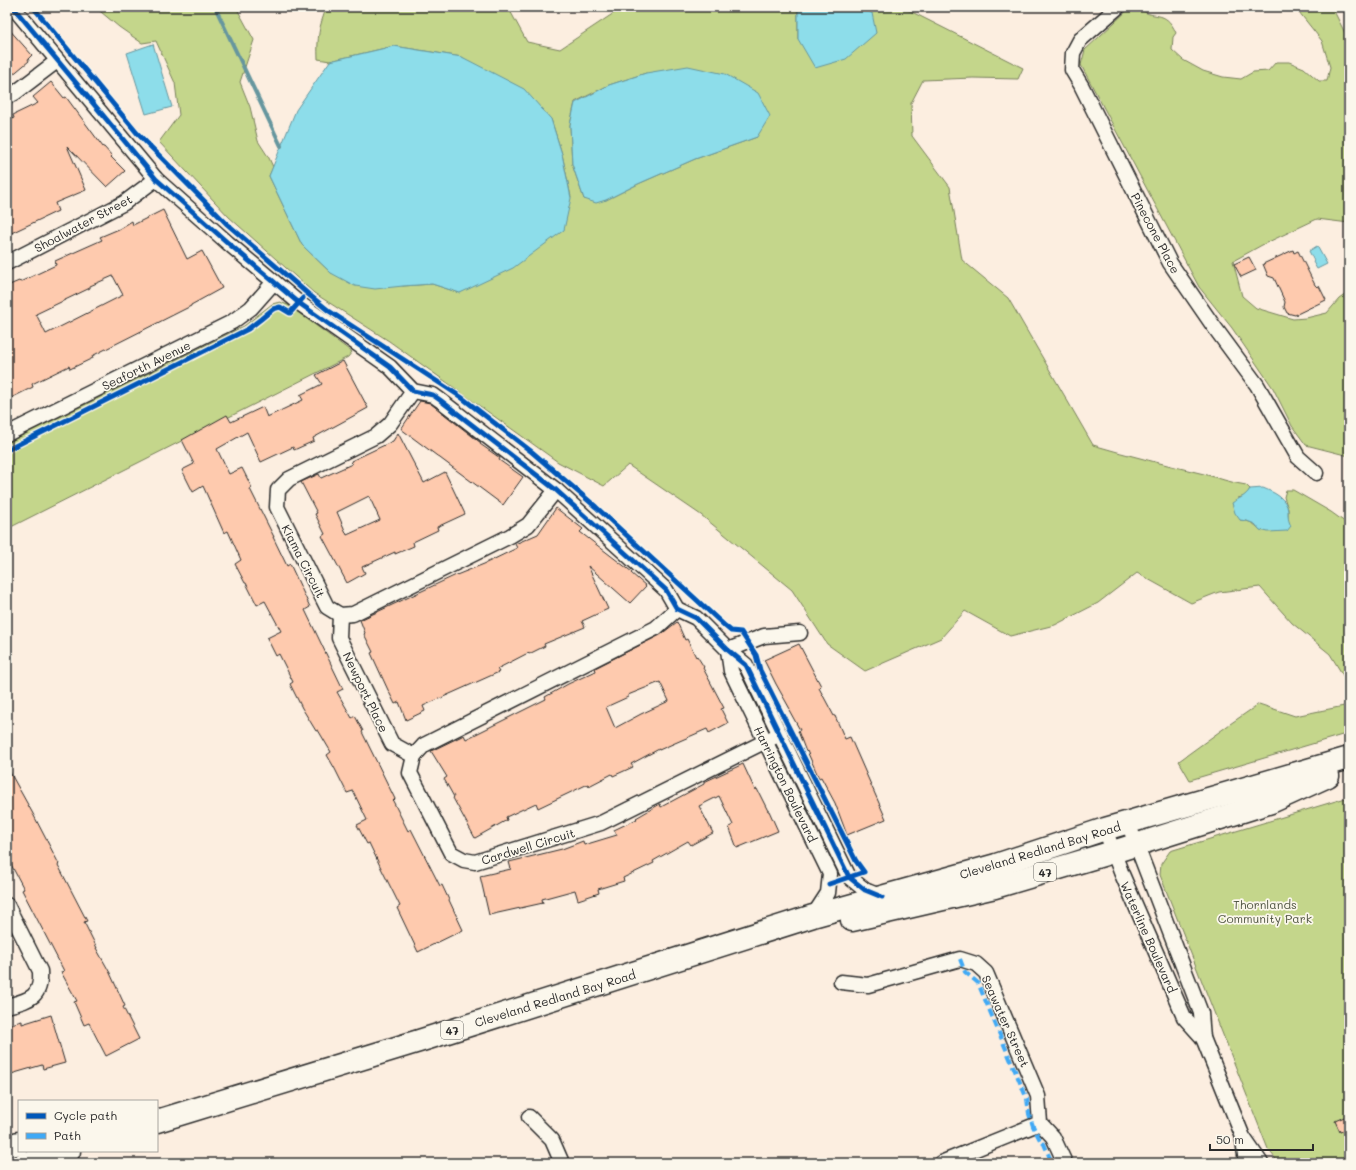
<svg xmlns="http://www.w3.org/2000/svg" width="1356" height="1170" viewBox="0 0 1356 1170" font-family="Mali,sans-serif">
<rect width="100%" height="100%" fill="#fceee0"/>
<filter id="ink" filterUnits="userSpaceOnUse"><feTurbulence type="fractalNoise" baseFrequency=".025" numOctaves="2"/><feDisplacementMap in="SourceGraphic" scale="8" xChannelSelector="R" yChannelSelector="G"/><feConvolveMatrix kernelMatrix="1 2 1 2 8 2 1 2 1" color-interpolation-filters="sRGB"/></filter>
<g filter="url(#ink)">
<g fill="#c4d68b" stroke="#78805b" fill-rule="evenodd">
<path d="M95,7H236L254,40L240,82L250,107L258,141L269,158L273,167L269,176L302,245L331,273L403,286L432,284L460,293L571,197L562,154L551,119L462,57L394,46L330,61L318,59C317,39 319,25 327,7H508L527,42L560,49L623,7H798V39L872,13L860,7H902L1023,68L1018,79L973,78L923,80L911,103L912,136L950,187L962,260L1008,298L1093,445C1130,456 1167,465 1204,474C1218,478 1232,483 1246,485L1250,489L1246,496L1238,498L1240,520C1249,521 1254,523 1260,530L1288,520V509L1284,497L1286,490H1293L1331,512L1349,525V733L1190,780L1179,761L1230,724L1259,704L1295,716L1344,706L1347,682L1330,654L1292,623L1260,587L1219,592L1191,603L1137,573L1098,603L1055,625L1010,636L965,611L941,638L865,671L827,644L792,590L701,515L628,465L604,486L558,462L389,341L314,293L229,217L159,142L179,115L175,83L156,41L142,43L119,27ZM646,73L757,137L695,159L638,184L606,200L584,199L572,164L570,125L575,102L609,85Z"/>
<path d="M1131,7H1138C1153,22 1165,7 1176,33L1173,37L1172,50L1183,60L1203,71L1223,77L1241,79L1253,72L1268,71L1276,62H1289L1304,68L1319,81H1327L1330,67L1322,41L1295,7H1332L1349,41V223L1317,219L1262,245L1233,261L1242,296L1256,308L1293,319L1306,318L1327,313L1339,299L1349,292V456L1306,445L1292,426L1273,388L1232,328L1199,287L1081,65L1085,50Z"/>
<polygon points="280,302 288,305 352,352 348,357 7,529 7,443 244,326 272,304"/>
<polygon points="1349,797 1349,1163 1279,1163 1268,1149 1160,875 1161,864 1170,851"/>
</g>
<g fill="#8dddea" stroke="#66969e">
<polygon points="798,7 860,7 872,13 876,33 846,59 815,68 798,39"/>
<polygon points="153,44 172,107 146,114 127,53"/>
<polygon points="394,46 462,57 524,89 551,119 562,154 571,198 564,230 513,268 460,293 432,284 403,286 375,289 355,286 331,273 302,245 269,176 296,110 330,61"/>
<polygon points="688,66 725,74 758,93 770,116 757,137 695,159 638,184 606,200 596,203 584,199 572,164 570,125 575,103 609,85 646,73"/>
<polygon points="1317,246 1327,264 1317,269 1313,262 1314,261 1309,251"/>
<path d="M1263,488C1273,492 1287,498 1288,511C1288,517 1288,520 1291,526L1287,531L1268,532L1260,530L1255,524L1247,521L1240,520L1235,513L1232,503C1239,498 1245,497 1250,489Z"/>
</g>
<g fill="none" stroke-linecap="round" stroke-linejoin="round">
<polyline stroke="#66969e" stroke-width="4" points="215,7 281,146"/>
</g>
<g fill="#fecaae" stroke="#2b2b2b" fill-rule="evenodd">
<polygon points="7,27 32,55 28,59 29,61 11,76 7,70"/>
<polygon points="51,82 64,98 66,97 103,147 104,147 112,156 111,157 125,171 107,187 67,146 86,190 55,203 58,211 7,235 7,121 14,118 13,115 38,103 33,97"/>
<path d="M163,210L187,259L202,251L222,288L191,305V306L92,356L93,358L70,369L69,366L32,384L33,387L7,400V286L19,281L20,282L56,265L55,261L102,240L100,237L119,229L132,221L133,225ZM113,276L123,295L46,334L36,314L90,288V286Z"/>
<polygon points="1293,250 1294,253 1298,251 1315,285 1317,287 1319,286 1326,300 1295,315 1287,313 1284,307 1285,302 1274,278 1268,276 1263,264"/>
<polygon points="1249,257 1256,270 1241,277 1234,264"/>
<polygon points="343,361 368,408 313,438 314,441 294,450 293,447 261,462 247,432 217,449 229,474 242,468 252,488 250,489 274,537 273,537 287,566 290,564 310,607 305,610 343,689 337,692 352,718 355,716 363,731 362,732 395,799 393,801 408,831 411,829 440,886 442,885 463,930 418,952 397,908 400,906 382,870 369,843 367,844 357,825 367,820 353,791 347,793 335,769 327,755 331,752 318,730 316,731 302,708 290,684 293,682 279,654 276,656 267,638 281,631 265,601 257,605 246,583 245,583 235,564 241,560 228,531 224,533 203,486 193,492 182,470 194,464 182,440 227,415 231,422 263,407 267,417 303,400 300,395 322,384 316,375"/>
<polygon points="420,401 430,403 435,407 481,443 480,444 500,458 499,460 523,477 503,505 401,429"/>
<path d="M398,433L424,483L445,472L465,514L437,527L438,530L413,542L414,546L395,554V552L362,567L365,573L347,583L322,536L325,534L315,514L317,513L301,482L319,474L321,478L352,464L351,461L393,441ZM369,496L380,520L347,535L337,512Z"/>
<polygon points="556,508 583,529 580,532 632,572 631,573 646,586 630,603 588,566 608,609 582,621 585,627 544,644 545,646 529,654 528,653 497,669 499,672 423,706 425,711 406,720 399,702 395,704 388,690 371,653 373,652 364,634 365,633 360,620 454,576 484,564 517,548 515,544 538,534"/>
<path d="M677,622L685,640L687,639L696,657L697,656L704,667L703,668L724,708L721,709L728,723L709,733L707,729L659,750V749L631,764L633,767L613,776L612,774L589,786L588,784L538,808L536,803L506,817L507,820L475,838L453,798L454,797L444,779L447,777L431,751L464,735L466,739L546,699L545,697L568,684L596,671L595,668L660,635ZM660,682L669,701L641,714L615,728L606,707L628,697V695Z"/>
<polygon points="799,644 821,686 819,688 834,716 835,716 845,739 850,737 886,819 847,835 835,803 821,777 819,778 807,751 806,752 798,731 800,730 789,710 790,709 776,684 764,660"/>
<polygon points="743,764 755,790 757,789 768,811 769,811 778,831 737,848 729,827 733,825 719,796 699,806 713,833 691,845 688,841 653,861 654,863 623,878 624,881 598,889 599,893 578,900 575,890 542,899 543,903 489,915 480,876 511,869 509,862 562,849 583,841 584,845 617,835 614,830 637,819 636,818 660,804 661,807 704,784 704,782"/>
<polygon points="7,767 32,812 59,864 58,865 87,921 84,922 97,948 96,948 110,973 125,1006 123,1007 139,1039 106,1056 89,1023 84,1025 74,1002 77,1001 61,972 64,971 22,890 24,889 7,857"/>
<polygon points="51,1015 65,1063 43,1069 42,1065 11,1074 7,1059 7,1025 22,1021 22,1024"/>
<polygon points="1349,1115 1349,1129 1340,1132 1335,1121"/>
</g>
<g fill="none" stroke-linecap="round" stroke-linejoin="round">
<defs>
<g id="minor">
<polyline points="13,7 156,179 228,243 299,303 390,367 413,391 433,395 440,400 556,490 666,590 677,609 696,618 728,650 746,665 849,877 865,890 882,897"/>
<polyline points="1118,7 1080,40 1073,53 1072,70 1081,85 1170,263 1212,324 1257,385 1298,457 1316,473"/>
<polyline points="7,97 15,93 57,61"/>
<polyline points="7,263 124,203 156,179"/>
<polyline points="413,391 390,424 376,436 289,479 278,490 277,507 327,607 340,615 353,614 510,536 528,525 556,490"/>
<polyline points="7,434 232,322 251,308 274,282"/>
<polyline points="677,609 656,628 424,745 414,756 410,773 451,853 464,860 475,862 601,823 780,734"/>
<polyline points="340,615 339,638 392,744 414,756"/>
<polyline points="728,650 731,671 830,874 828,893 813,916"/>
<polyline points="728,650 764,636 800,633"/>
<polyline points="1128,823 1201,1013 1203,1038 1243,1137 1261,1163"/>
<polyline points="1105,829 1121,872 1184,1017 1203,1038"/>
<path d="M7,905L40,971C42,998 29,1000 7,1006"/>
<polyline points="841,982 868,985 960,959 976,964 986,973 1038,1096 1040,1123 1053,1137 1065,1163"/>
<polyline points="529,1117 552,1140 562,1163"/>
<polyline points="1243,1140 1246,1163"/>
<polyline points="941,1163 1040,1123"/>
</g>
<g id="trunk">
<polyline points="852,920 995,887 1113,852 1271,802 1328,776"/>
<polyline points="157,1121 419,1041 813,916 996,865 1105,829 1349,758"/>
<polyline points="7,1146 19,1143"/>
<polyline points="25,1163 69,1151"/>
</g>
</defs>
<use href="#minor" stroke="#2b2b2b" stroke-width="17"/>
<use href="#trunk" stroke="#2b2b2b" stroke-width="25"/>
<use href="#minor" stroke="#fbf7ec" stroke-width="14"/>
<use href="#trunk" stroke="#fbf7ec" stroke-width="22"/>
<polyline stroke="#3fa9f5" stroke-width="4" stroke-dasharray="8 4" stroke-linecap="butt" points="960,959 965,972 978,983 1027,1099 1029,1114 1033,1126 1040,1140 1044,1144 1052,1163"/>
<defs>
<g id="cycleway">
<polyline points="13,7 156,179 228,243 299,303 390,367 413,391 433,395 440,400 556,490 666,590 677,609 696,618 728,650 746,665 849,877 865,890 882,897"/>
<polyline points="33,7 137,133 226,223 308,294 329,311 461,397 532,452 596,507 725,626 731,631 741,632 756,655 760,670 856,861 864,872 829,884"/>
<polyline points="7,450 248,329 261,319 273,309 280,307 290,313 303,298"/>
</g>
</defs>
<use href="#cycleway" stroke="#fbf7ec" stroke-width="8"/>
<use href="#cycleway" stroke="#0057b8" stroke-width="5"/>
</g>
</g>
<g text-anchor="middle" dominant-baseline="central" stroke-width="3.5" stroke-linejoin="round" paint-order="stroke">
<g fill="#fbf7ec" stroke="#696865" stroke-width="1">
<rect x="1034" y="863" width="22" height="18" rx="3"/>
<rect x="441" y="1021" width="22" height="18" rx="3"/>
</g>
<g font-size="11" font-weight="bold" fill="#2b2b2b">
<text x="1045" y="872">47</text>
<text x="452" y="1030">47</text>
</g>
<g font-size="12" fill="#2b2b2b" stroke="#fbf7ec">
<text transform="translate(83 223) rotate(-28)">Shoalwater Street</text>
<text transform="translate(1156 233) rotate(62)">Pinecone Place</text>
<text transform="translate(146 365) rotate(-26)">Seaforth Avenue</text>
<text transform="translate(304 561) rotate(63)">Kiama Circuit</text>
<text transform="translate(366 692) rotate(64)">Newport Place</text>
<text transform="translate(786 784) rotate(64)">Harrington Boulevard</text>
<text transform="translate(528 846) rotate(-17)">Cardwell Circuit</text>
<text transform="translate(1040 850) rotate(-17)">Cleveland Redland Bay Road</text>
<text transform="translate(1149 937) rotate(66)">Waterline Boulevard</text>
<text transform="translate(555 998) rotate(-17)">Cleveland Redland Bay Road</text>
<text transform="translate(1006 1021) rotate(66)">Seawater Street</text>
</g>
<g font-size="12" fill="#515643" stroke="#fbf7ec">
<text x="1265" y="904">Thornlands<tspan x="1265" dy="14">Community Park</tspan></text>
</g>
</g>
<rect width="1356" height="1170" fill="none" stroke="#fbf7ec" stroke-width="24"/>
<rect x="12" y="12" width="1332" height="1146" fill="none" stroke="#2b2b2b" stroke-width="1.5" filter="url(#ink)"/>
<rect x="18" y="1100" width="140" height="52" fill="#fbf7ec" stroke="#a8a59f"/>
<rect x="26" y="1113" width="20" height="6" fill="#0057b8" stroke="#a8a59f"/>
<text x="54" y="1120" font-size="12" fill="#2b2b2b">Cycle path</text>
<rect x="26" y="1133" width="20" height="6" fill="#3fa9f5" stroke="#a8a59f"/>
<text x="54" y="1140" font-size="12" fill="#2b2b2b">Path</text>
<path d="M1210 1144v6h103v-6" fill="none" stroke="#2b2b2b" stroke-width="2"/>
<text x="1216" y="1144" font-size="12" fill="#2b2b2b" stroke="#fbf7ec" stroke-width="3" paint-order="stroke">50 m</text>
</svg>
